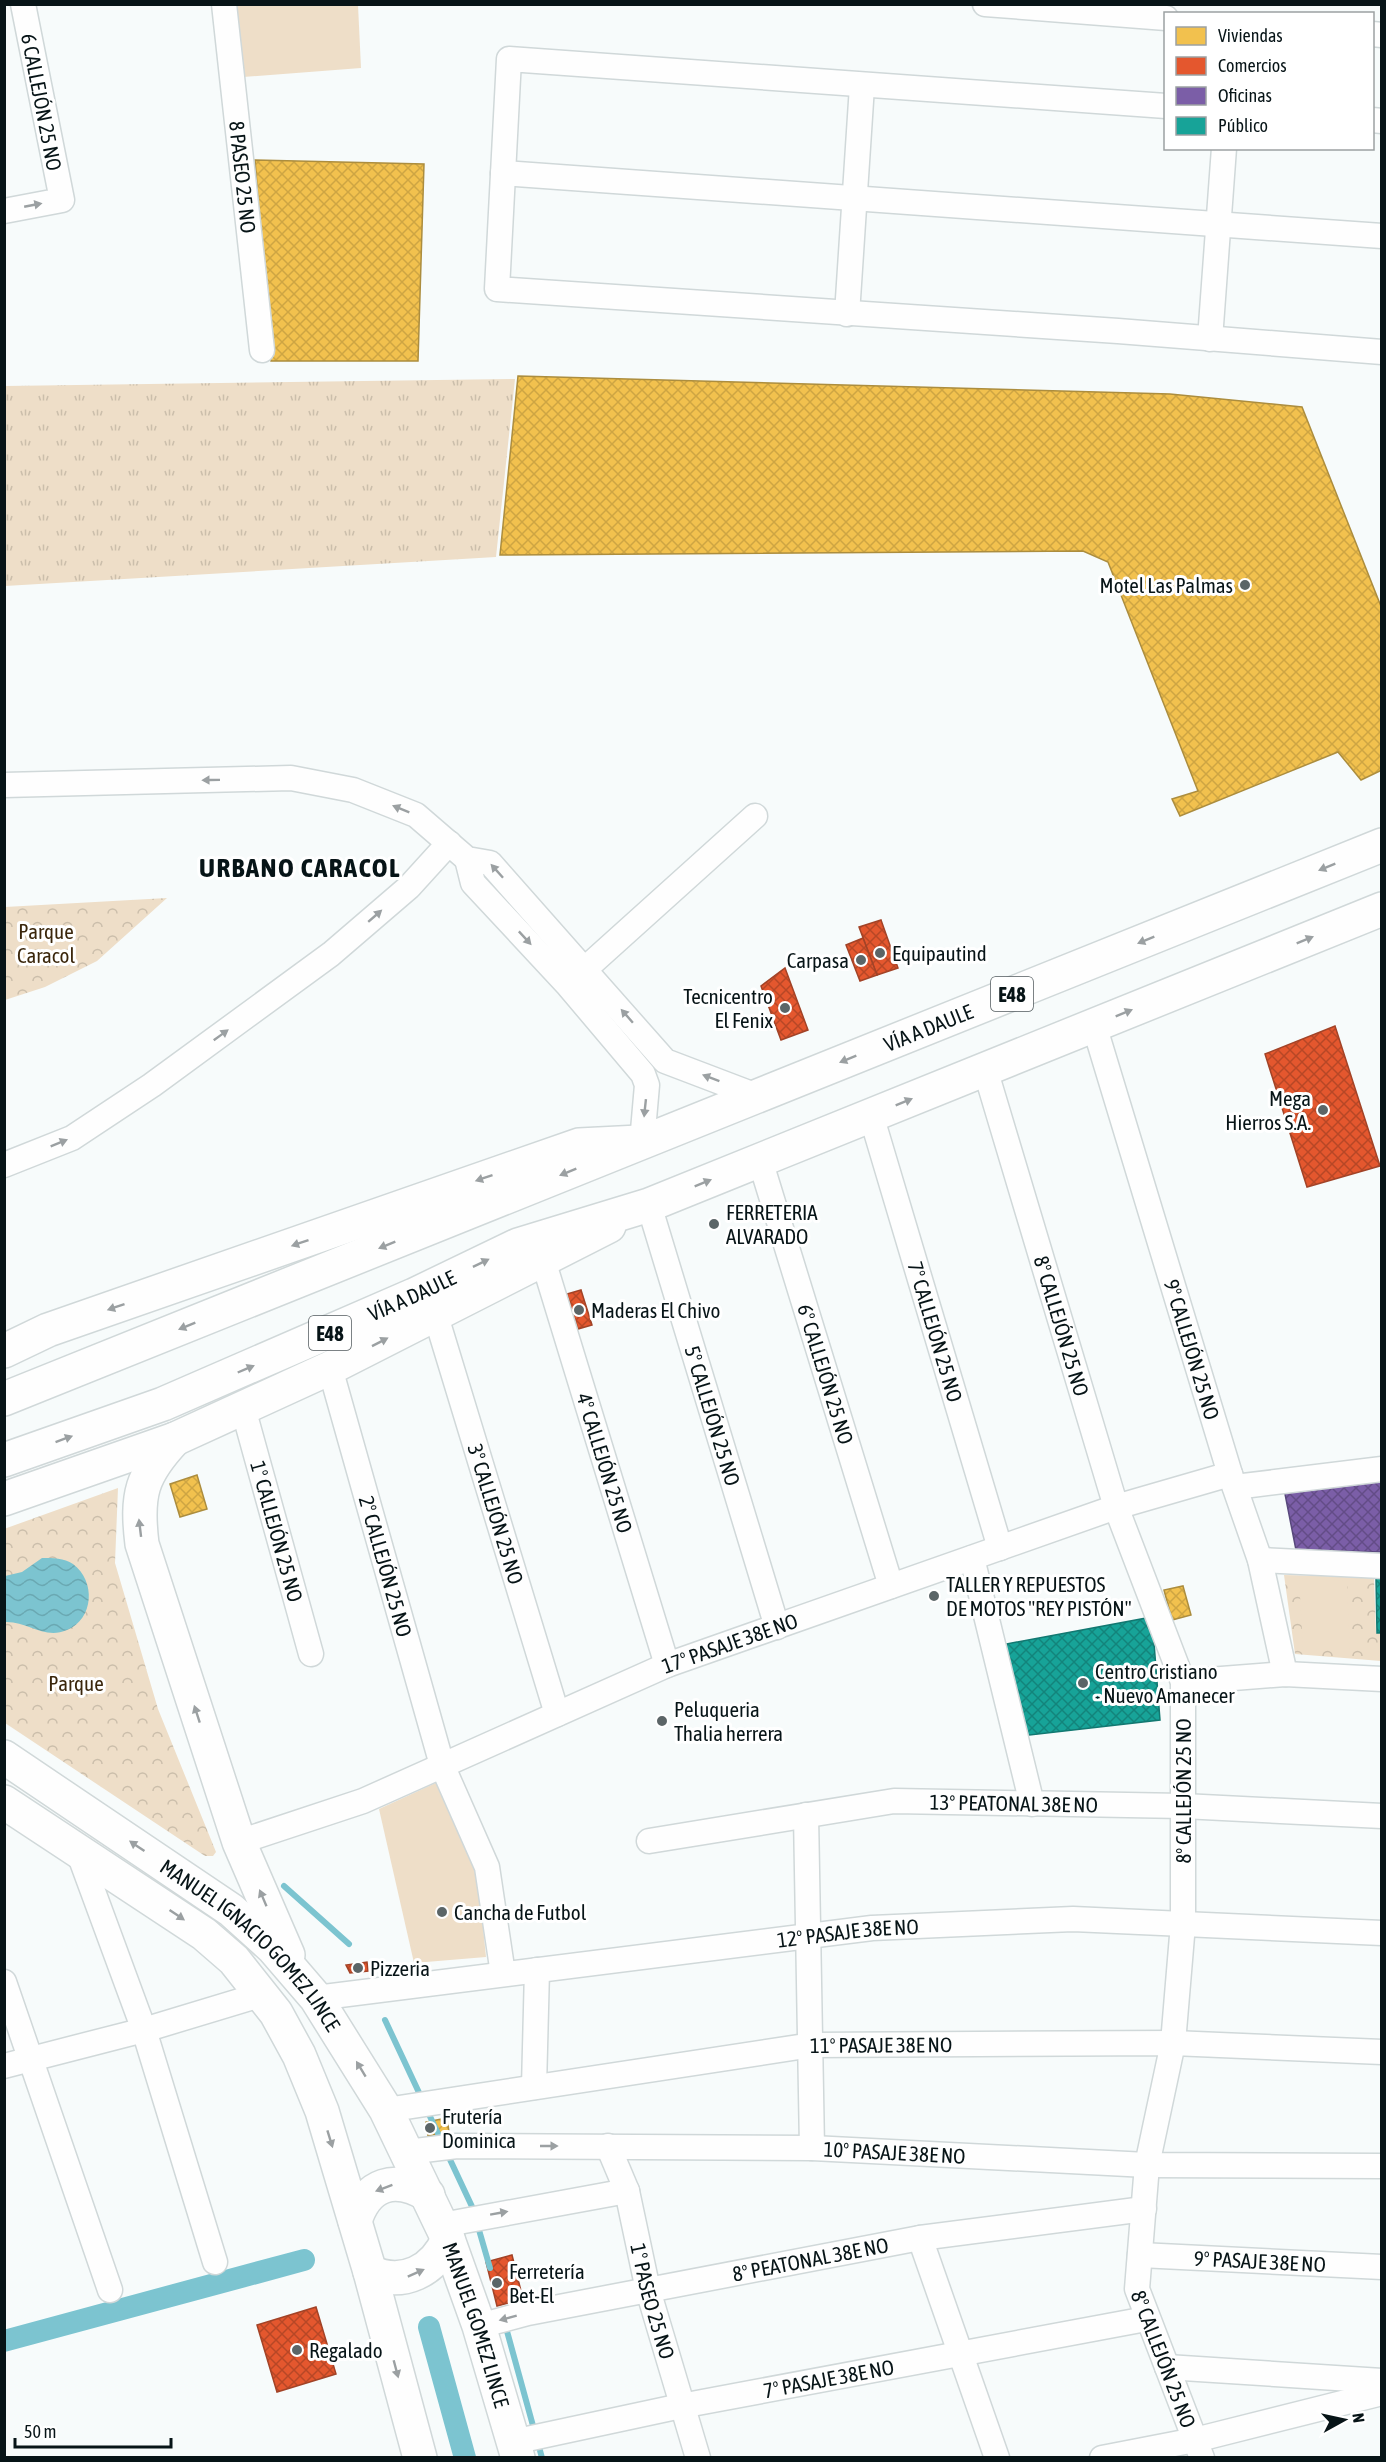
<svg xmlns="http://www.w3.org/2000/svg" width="1386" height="2462" viewBox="0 0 1386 2462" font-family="'Asap Condensed',sans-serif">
<defs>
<pattern id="grass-tufts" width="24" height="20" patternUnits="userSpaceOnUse" patternTransform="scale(1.5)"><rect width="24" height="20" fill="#eedec8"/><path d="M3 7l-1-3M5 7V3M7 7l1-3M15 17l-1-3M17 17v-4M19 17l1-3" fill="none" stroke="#cbbeab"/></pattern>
<pattern id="park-crowns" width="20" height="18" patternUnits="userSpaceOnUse" patternTransform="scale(1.5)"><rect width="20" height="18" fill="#eedec8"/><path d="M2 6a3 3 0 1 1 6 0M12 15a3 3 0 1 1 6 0" fill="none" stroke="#cbbeab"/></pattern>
<pattern id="water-waves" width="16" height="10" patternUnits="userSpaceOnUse" patternTransform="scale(1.5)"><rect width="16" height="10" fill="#7cc4d0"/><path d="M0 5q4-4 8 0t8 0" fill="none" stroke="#6aa8b2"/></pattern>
<pattern id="homes-cross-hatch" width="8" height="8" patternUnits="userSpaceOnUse" patternTransform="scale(1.5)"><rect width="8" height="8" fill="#f2c14e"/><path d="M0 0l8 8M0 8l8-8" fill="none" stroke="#cea543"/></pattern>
<pattern id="shops-cross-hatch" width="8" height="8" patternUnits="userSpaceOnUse" patternTransform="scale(1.5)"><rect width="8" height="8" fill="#e4572e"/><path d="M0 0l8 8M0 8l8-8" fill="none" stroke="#b74726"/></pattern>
<pattern id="offices-cross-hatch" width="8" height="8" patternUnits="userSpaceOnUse" patternTransform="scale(1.5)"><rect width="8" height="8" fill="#7b5ea7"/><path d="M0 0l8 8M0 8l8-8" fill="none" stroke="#634c87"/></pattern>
<pattern id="public-cross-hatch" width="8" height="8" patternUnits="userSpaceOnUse" patternTransform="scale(1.5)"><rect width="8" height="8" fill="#17a398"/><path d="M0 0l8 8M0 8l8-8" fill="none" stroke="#13847b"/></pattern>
</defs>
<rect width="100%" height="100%" fill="#f7fbfb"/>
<polygon fill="url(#grass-tufts)" points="515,379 496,557 5,586 5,386"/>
<g fill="url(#park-crowns)">
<polygon points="167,898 97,961 45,987 5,1000 5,907"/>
<polygon points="118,1488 115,1563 158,1709 216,1852 213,1856 205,1856 5,1723 4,1529"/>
<polygon points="1284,1575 1374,1577 1376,1633 1381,1634 1381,1661 1295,1654"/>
</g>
<g fill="#eedec8">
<polygon points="235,5 358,5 361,68 243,77"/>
<polygon points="1299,1578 1347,1581 1350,1650 1303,1650"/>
<polygon points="440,1781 477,1867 486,1957 414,1963 379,1809"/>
</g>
<path fill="url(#water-waves)" d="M42,1558C53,1558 64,1558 73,1564C96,1581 94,1619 67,1630C44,1640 28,1621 5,1622V1576L22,1572Z"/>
<g fill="url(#homes-cross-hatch)" stroke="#ac8d3e" stroke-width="1.5">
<polygon points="255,160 424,164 418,361 271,361"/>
<polygon points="518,376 1170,394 1302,407 1382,609 1382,770 1361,780 1338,752 1180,816 1172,799 1198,791 1108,562 1083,551 500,555"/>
<polygon points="197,1475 207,1509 180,1517 170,1484"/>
<polygon points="1183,1586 1191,1615 1172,1620 1164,1590"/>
<polygon points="447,2118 449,2132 428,2136 426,2122"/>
</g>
<g fill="url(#shops-cross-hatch)" stroke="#a24327" stroke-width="1.5">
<polygon points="881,920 898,968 877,975 859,927"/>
<polygon points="863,938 877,975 860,981 846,945"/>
<polygon points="785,968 808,1030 781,1040 761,986"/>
<polygon points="1335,1026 1380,1166 1307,1187 1265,1054"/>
<polygon points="581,1290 592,1325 578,1329 567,1294"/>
<polygon points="367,1962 368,1971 350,1973 346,1965"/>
<polygon points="512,2255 523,2299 497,2306 486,2262"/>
<polygon points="316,2307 336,2374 277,2392 257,2325"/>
</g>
<polygon fill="url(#offices-cross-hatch)" stroke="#58487c" stroke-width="1.5" points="1382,1476 1382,1552 1296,1550 1284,1489"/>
<g fill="url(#public-cross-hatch)" stroke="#127871" stroke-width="1.5">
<polygon points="1376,1578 1382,1579 1382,1633 1377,1633"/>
<polygon points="1152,1617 1160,1720 1021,1736 1001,1645"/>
</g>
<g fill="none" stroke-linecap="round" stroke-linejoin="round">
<g stroke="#7cc4d0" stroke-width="6">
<polyline points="284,1886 349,1944"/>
<polyline points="385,2020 422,2099"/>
<polyline points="426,2108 442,2142"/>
<polyline points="446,2151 475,2213"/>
<polyline points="477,2223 490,2268"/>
<polyline points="505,2324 535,2433"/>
<polyline points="538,2443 542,2458"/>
</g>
<g stroke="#7cc4d0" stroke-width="22">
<polyline points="429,2327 465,2458"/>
<polyline points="4,2341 304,2260"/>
</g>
<defs>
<g id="street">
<path id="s1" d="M224,4L262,350"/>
<polyline points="985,4 1166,18"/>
<polyline points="1372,34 1382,35"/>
<polyline points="1166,106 509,59 497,289 1118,331 1382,352"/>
<polyline points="1372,120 1382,121"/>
<polyline points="503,173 1382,236"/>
<polyline points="4,211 62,200 23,4"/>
<polyline points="847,314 862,86"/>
<polyline points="1210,339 1224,148"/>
<polyline points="4,785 291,778 353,790 416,815 467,859 490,863 665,1061 757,1096"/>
<polyline points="467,859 473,883 567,984 643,1074 647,1085 642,1142"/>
<polyline points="574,979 755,816"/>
<path id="s2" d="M1094,1025L1230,1474L1260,1560L1285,1674"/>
<path id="s3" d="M985,1069L1116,1507L1183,1682V1924L1173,2043L1147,2165L1137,2289L1202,2458"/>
<path id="s4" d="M871,1115L1000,1548"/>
<path id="s5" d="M760,1160L891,1586"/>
<polyline points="4,1165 72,1138 152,1085 331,954 409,887 449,843"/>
<path id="s6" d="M649,1205L777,1627"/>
<path id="s7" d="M543,1260L667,1665"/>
<path id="s8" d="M435,1313L557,1714"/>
<path id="s9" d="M330,1368L442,1765L487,1867L503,1974"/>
<path id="s10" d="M243,1408L311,1654"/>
<polyline points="1235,1487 1382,1469"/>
<polyline points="972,1558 1032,1804"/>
<polyline points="1260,1560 1382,1566"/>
<polyline points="1183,1682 1285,1674 1382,1679"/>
<polyline points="806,1815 812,2148"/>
<path id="s11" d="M649,1841L894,1801L1183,1806L1382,1816"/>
<path id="s12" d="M239,1842L363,1801L667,1665L1116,1507L1230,1474"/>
<polyline points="77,1848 144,2030 215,2262"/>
<polyline points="4,1982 110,2290"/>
<path id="s13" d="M316,1998L872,1928L1073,1919L1382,1933"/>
<polyline points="4,2066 144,2030 263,1994"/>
<polyline points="534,2087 537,1970"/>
<path id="s14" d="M386,2110L812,2045L1173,2043L1382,2052"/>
<path id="s15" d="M608,2146L627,2191L648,2290L698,2458"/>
<path id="s16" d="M407,2152L457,2146L812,2148L1147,2165L1382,2166"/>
<polyline points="442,2225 627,2191"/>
<polyline points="920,2238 997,2458"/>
<path id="s17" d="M1140,2255L1382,2267"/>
<path id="s18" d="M479,2326L528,2313L920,2238L1144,2209"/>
<polyline points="1167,2367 1382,2381"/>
<path id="s19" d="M513,2442L681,2406L1146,2319"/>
<polyline points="1102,2458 1195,2440 1382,2393"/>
</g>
<g id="secondary">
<polyline points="4,1351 48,1330 579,1145 639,1142"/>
<path d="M175,1439C141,1475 136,1495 142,1544L239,1842L288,1955"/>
<polyline points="4,1499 175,1439 330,1368 609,1226"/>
<path id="s20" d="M4,1757L231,1910L273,1948L316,1998L386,2110L448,2239L479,2326L518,2458"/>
<polyline points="4,1802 204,1934 234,1960 276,2013 299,2055 322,2111 370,2272 420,2458"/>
<path d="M355,2221C367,2183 395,2175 428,2195"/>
<path d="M370,2272C403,2287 434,2271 448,2239"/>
</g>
<g id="primary">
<path id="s21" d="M4,1399L1382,845"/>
<path id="s22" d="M4,1460L163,1404L414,1295L518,1245L649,1205L1382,909"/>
</g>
</defs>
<use href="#street" stroke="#d0d8d9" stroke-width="27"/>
<use href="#secondary" stroke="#d0d8d9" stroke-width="36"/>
<use href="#primary" stroke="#d0d8d9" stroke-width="36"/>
<use href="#street" stroke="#fefefe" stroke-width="24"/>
<use href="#secondary" stroke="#fefefe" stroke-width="33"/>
<use href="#primary" stroke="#fefefe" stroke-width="33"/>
</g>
<defs><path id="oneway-solid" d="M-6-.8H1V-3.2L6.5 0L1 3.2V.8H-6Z" transform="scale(1.5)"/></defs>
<g fill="#9ba0a2">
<use href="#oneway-solid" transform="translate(33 205) rotate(-11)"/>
<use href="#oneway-solid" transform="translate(211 780) rotate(179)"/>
<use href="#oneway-solid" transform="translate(401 809) rotate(-158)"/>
<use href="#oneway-solid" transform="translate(1327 867) rotate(158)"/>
<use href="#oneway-solid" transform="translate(497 871) rotate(-132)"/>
<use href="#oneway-solid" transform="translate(375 916) rotate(-41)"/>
<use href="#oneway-solid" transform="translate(525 938) rotate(47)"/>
<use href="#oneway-solid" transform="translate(1146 940) rotate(158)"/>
<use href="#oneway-solid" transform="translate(1305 940) rotate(-22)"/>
<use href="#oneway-solid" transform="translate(1124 1013) rotate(-22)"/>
<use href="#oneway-solid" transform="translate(627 1016) rotate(-131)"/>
<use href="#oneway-solid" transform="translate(221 1035) rotate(-36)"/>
<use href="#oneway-solid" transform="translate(848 1059) rotate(158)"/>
<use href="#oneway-solid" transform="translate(711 1078) rotate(-159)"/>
<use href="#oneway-solid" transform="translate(904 1102) rotate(-22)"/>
<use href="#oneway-solid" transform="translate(645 1108) rotate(96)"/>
<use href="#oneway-solid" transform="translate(59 1143) rotate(-22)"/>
<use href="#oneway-solid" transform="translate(568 1172) rotate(158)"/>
<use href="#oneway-solid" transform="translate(484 1178) rotate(161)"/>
<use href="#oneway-solid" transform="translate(703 1183) rotate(-22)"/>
<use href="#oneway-solid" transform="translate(300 1243) rotate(161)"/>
<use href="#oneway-solid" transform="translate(387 1245) rotate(158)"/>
<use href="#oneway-solid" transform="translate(481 1263) rotate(-26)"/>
<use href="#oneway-solid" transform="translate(116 1307) rotate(161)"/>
<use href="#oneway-solid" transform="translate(187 1326) rotate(158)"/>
<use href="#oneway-solid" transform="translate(380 1342) rotate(-27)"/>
<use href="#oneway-solid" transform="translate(246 1369) rotate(-23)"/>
<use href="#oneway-solid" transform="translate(64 1439) rotate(-20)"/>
<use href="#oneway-solid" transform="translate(140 1528) rotate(-97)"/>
<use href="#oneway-solid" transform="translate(197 1714) rotate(-108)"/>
<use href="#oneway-solid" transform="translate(137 1846) rotate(-146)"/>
<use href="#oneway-solid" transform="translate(263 1898) rotate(-113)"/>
<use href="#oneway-solid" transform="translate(177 1915) rotate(34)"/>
<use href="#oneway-solid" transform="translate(361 2069) rotate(-121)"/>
<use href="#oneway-solid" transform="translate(330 2139) rotate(73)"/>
<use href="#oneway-solid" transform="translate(549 2146)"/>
<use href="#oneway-solid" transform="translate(384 2188) rotate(159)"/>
<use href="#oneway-solid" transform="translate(499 2213) rotate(-10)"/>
<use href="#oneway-solid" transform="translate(416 2273) rotate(-24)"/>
<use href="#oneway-solid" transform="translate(508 2318) rotate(165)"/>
<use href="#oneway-solid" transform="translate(396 2369) rotate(75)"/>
</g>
<g fill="#5b6567" stroke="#fff" stroke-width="2">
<circle cx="1245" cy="585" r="6"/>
<circle cx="880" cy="953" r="6"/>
<circle cx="861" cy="960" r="6"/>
<circle cx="785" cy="1008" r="6"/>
<circle cx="1323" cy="1110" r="6"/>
<circle cx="714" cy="1224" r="6"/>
<circle cx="579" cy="1310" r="6"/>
<circle cx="934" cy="1596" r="6"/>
<circle cx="1083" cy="1683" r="6"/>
<circle cx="662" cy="1721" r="6"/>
<circle cx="442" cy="1912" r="6"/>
<circle cx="358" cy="1968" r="6"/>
<circle cx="430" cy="2128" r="6"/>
<circle cx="497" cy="2283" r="6"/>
<circle cx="297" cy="2350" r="6"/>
</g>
<g text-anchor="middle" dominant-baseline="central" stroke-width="6" stroke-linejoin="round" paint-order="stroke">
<g fill="#fff" stroke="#515a5d" stroke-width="1.5">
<rect x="991" y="977" width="42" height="34" rx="4.5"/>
<rect x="309" y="1316" width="42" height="34" rx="4.5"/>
</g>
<g font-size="20" font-weight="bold" fill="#071417">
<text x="1012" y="994">E48</text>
<text x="330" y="1333">E48</text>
</g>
<g font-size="21" fill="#071417" stroke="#fff">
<text transform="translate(42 102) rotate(79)">6 CALLEJÓN 25 NO</text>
<text stroke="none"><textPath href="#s1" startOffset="174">8 PASEO 25 NO</textPath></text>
<text stroke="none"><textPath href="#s21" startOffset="996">VÍA A DAULE</textPath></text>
<text stroke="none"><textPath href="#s22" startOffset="440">VÍA A DAULE</textPath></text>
<text stroke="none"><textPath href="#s3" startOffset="268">8° CALLEJÓN 25 NO</textPath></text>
<text stroke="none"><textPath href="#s4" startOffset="226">7° CALLEJÓN 25 NO</textPath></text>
<text stroke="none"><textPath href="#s2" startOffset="339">9° CALLEJÓN 25 NO</textPath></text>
<text stroke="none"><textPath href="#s5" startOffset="224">6° CALLEJÓN 25 NO</textPath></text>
<text stroke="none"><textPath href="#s6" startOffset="220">5° CALLEJÓN 25 NO</textPath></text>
<text stroke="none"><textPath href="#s7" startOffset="212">4° CALLEJÓN 25 NO</textPath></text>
<text stroke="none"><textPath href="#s8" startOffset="210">3° CALLEJÓN 25 NO</textPath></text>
<text stroke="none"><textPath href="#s10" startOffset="128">1° CALLEJÓN 25 NO</textPath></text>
<text stroke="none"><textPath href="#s9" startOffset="206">2° CALLEJÓN 25 NO</textPath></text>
<text stroke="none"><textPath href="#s12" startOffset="530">17° PASAJE 38E NO</textPath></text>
<text transform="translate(1183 1791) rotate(-90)">8° CALLEJÓN 25 NO</text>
<text stroke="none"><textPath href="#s11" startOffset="368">13° PEATONAL 38E NO</textPath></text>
<text stroke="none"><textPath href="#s13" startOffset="536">12° PASAJE 38E NO</textPath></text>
<text stroke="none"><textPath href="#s20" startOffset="312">MANUEL IGNACIO GOMEZ LINCE</textPath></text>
<text stroke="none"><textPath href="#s14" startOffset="500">11° PASAJE 38E NO</textPath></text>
<text stroke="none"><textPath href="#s16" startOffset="488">10° PASAJE 38E NO</textPath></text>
<text stroke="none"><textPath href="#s18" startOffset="338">8° PEATONAL 38E NO</textPath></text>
<text stroke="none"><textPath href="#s17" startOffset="120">9° PASAJE 38E NO</textPath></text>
<text stroke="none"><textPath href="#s15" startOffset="162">1° PASEO 25 NO</textPath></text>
<text stroke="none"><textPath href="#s20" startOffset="762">MANUEL GOMEZ LINCE</textPath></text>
<text stroke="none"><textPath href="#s3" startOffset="1330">8° CALLEJÓN 25 NO</textPath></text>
<text stroke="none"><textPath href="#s19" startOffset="322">7° PASAJE 38E NO</textPath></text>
</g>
<g font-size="21" fill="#071417" stroke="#fff" text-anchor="start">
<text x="1233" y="585" text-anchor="end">Motel Las Palmas</text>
<text x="892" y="953">Equipautind</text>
<text x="849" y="960" text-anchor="end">Carpasa</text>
<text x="773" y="996" text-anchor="end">Tecnicentro<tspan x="773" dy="24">El Fenix</tspan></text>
<text x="1311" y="1098" text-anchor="end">Mega<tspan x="1311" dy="24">Hierros S.A.</tspan></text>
<text x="726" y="1212">FERRETERIA<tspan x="726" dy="24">ALVARADO</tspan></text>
<text x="591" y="1310">Maderas El Chivo</text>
<text x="946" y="1584">TALLER Y REPUESTOS<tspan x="946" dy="24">DE MOTOS "REY PISTÓN"</tspan></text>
<text x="1095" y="1671">Centro Cristiano<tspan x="1095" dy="24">- Nuevo Amanecer</tspan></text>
<text x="674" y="1709">Peluqueria<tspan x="674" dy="24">Thalia herrera</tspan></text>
<text x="454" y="1912">Cancha de Futbol</text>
<text x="370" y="1968">Pizzeria</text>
<text x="442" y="2116">Frutería<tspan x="442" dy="24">Dominica</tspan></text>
<text x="509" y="2271">Ferretería<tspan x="509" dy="24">Bet-El</tspan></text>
<text x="309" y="2350">Regalado</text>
</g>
<g font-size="21" fill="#3a260b" stroke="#fff">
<text x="46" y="931">Parque<tspan x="46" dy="24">Caracol</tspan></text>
<text x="76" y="1683">Parque</text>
</g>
<g font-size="27" font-weight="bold" letter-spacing="1.5" fill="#071417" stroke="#fff">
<text x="300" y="867">URBANO CARACOL</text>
</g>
</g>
<rect width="1386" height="2462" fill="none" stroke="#071417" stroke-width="12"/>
<rect x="1164" y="12" width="210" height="138" fill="#ffffff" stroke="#9ca1a2" stroke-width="1.5"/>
<rect x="1176" y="27" width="30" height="18" fill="#f2c14e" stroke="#9ca1a2" stroke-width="1.5"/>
<text x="1218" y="42" font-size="18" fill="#071417">Viviendas</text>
<rect x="1176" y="57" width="30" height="18" fill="#e4572e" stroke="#9ca1a2" stroke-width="1.5"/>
<text x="1218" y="72" font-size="18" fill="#071417">Comercios</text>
<rect x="1176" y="87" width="30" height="18" fill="#7b5ea7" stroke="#9ca1a2" stroke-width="1.5"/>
<text x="1218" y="102" font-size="18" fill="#071417">Oficinas</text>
<rect x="1176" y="117" width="30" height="18" fill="#17a398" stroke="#9ca1a2" stroke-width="1.5"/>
<text x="1218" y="132" font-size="18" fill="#071417">Público</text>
<g transform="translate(1344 2420) rotate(82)" stroke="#ffffff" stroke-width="4.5" paint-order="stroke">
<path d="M0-4.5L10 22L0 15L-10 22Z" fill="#071417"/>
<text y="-9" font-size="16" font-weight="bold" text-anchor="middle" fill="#071417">N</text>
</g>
<path d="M15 2438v9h156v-9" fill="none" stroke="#071417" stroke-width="3"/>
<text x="24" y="2438" font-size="18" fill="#071417" stroke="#ffffff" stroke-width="4.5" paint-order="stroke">50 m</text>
</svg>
